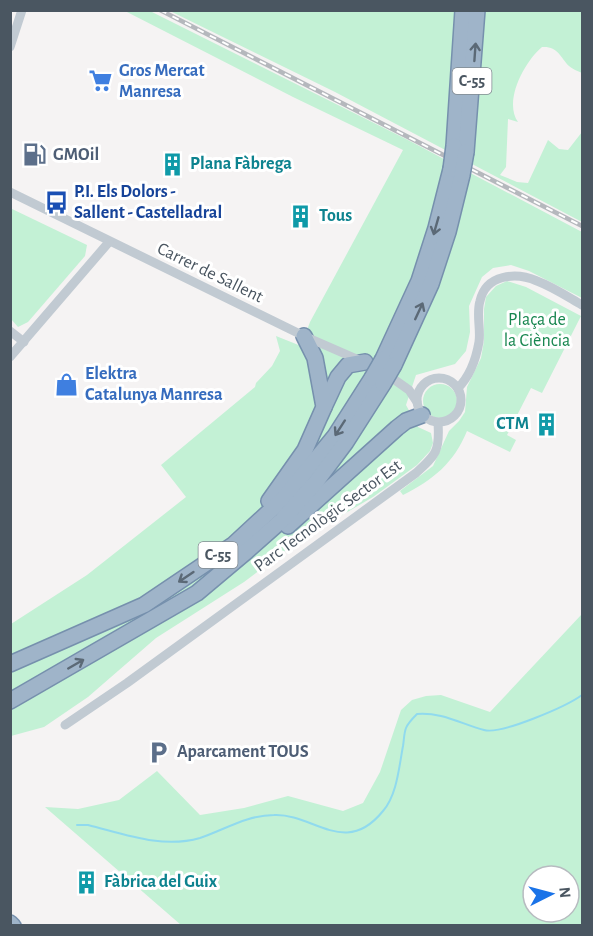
<svg xmlns="http://www.w3.org/2000/svg" width="593" height="936" viewBox="0 0 593 936" font-family="'Alegreya Sans',sans-serif">
<rect width="100%" height="100%" fill="#f5f3f3"/>
<g fill="#c3f1d5" fill-rule="evenodd">
<polygon points="125,11 150,11 408,140 582,232 582,298 529,271 511,265 493,268 482,277 469,306 470,332 466,351 455,364 416,375 406,405 418,427 431,433 433,443 430,451 417,465 373,497 298,541 244,582 156,638 88,697 44,727 11,736 11,624 87,575 186,497 161,465 255,387 256,383 272,366 280,351 276,336 301,346 310,322 403,150 293,97"/>
<path d="M170,11H582V73C578,71 572,69 569,66C560,57 558,46 542,47C525,61 503,101 518,122L508,119L506,167L500,175L517,182L528,183L548,140L559,149L568,150L582,132V222L335,92Z"/>
<polygon points="10,208 87,245 85,256 28,322 18,327 11,319"/>
<path d="M507,281L526,287L581,316L542,393L531,388L507,435L516,440L510,452L467,431C454,463 433,480 403,495L400,491L433,466L449,431L459,421L465,412L467,387L481,358L484,341V309L486,297L496,286Z"/>
<circle cx="440" cy="401" r="17"/>
<path d="M582,614V925H181L45,807L78,809L119,800L157,771L200,815L244,808L288,796L343,811L363,803L380,772L401,710L412,700L426,696L441,695L490,712ZM533,876H569V912H533Z"/>
</g>
<g fill="none" stroke-linecap="round" stroke-linejoin="round">
<path stroke="#90daee" stroke-width="2" d="M77,825H88C124,834 162,849 200,838C224,830 247,815 274,815C313,813 345,858 383,811C397,795 399,767 403,746C404,740 404,733 406,728C408,723 413,718 417,714C442,712 461,724 484,730C501,735 567,706 582,695"/>
<defs>
<g id="trunk">
<polyline points="454,146 463,10"/>
<polyline points="466,152 477,10"/>
<polyline points="383,359 419,281 436,228 451,169"/>
<polyline points="394,365 431,284 448,232 462,175"/>
<polyline points="324,407 338,377 348,365 365,362"/>
<polyline points="269,501 305,450 324,407 315,358 304,336"/>
<polyline points="288,526 397,428 406,421 422,415"/>
<polyline points="10,664 144,605 233,545 284,498 335,436 372,378"/>
<polyline points="10,701 197,593 247,551 282,520 316,482 346,442 383,384"/>
<polyline points="10,923 13,926"/>
</g>
</defs>
<use href="#trunk" stroke="#7690ad" stroke-width="18"/>
<g stroke="#c1cad2" stroke-width="9">
<polyline points="10,47 22,10"/>
<polyline points="10,192 304,336 359,360"/>
<polyline points="10,331 24,342"/>
<polyline points="10,357 109,242"/>
<polyline points="385,373 409,390 417,402"/>
<circle cx="439" cy="400" r="22"/>
<path d="M458,388C470,376 476,359 479,342C481,329 476,314 480,301C486,274 516,272 537,281C553,287 568,297 582,305"/>
<path d="M65,725L127,683L416,473C436,455 440,451 438,423"/>
</g>
<use href="#trunk" stroke="#9fb4c9" stroke-width="15"/>
<defs>
<polyline id="rail" points="160,10 582,226"/>
</defs>
<use href="#rail" stroke="#b5b8bd" stroke-width="4.5"/>
<use href="#rail" stroke="#fff" stroke-width="2" stroke-dasharray="7" stroke-linecap="butt"/>
<defs>
<g id="trunk-bridge">
<polyline points="451,169 454,146"/>
<polyline points="462,175 466,152"/>
<polyline points="372,378 383,359"/>
<polyline points="383,384 394,365"/>
</g>
</defs>
<use href="#trunk-bridge" stroke="#7690ad" stroke-width="18" stroke-linecap="butt"/>
<use href="#trunk-bridge" stroke="#9fb4c9" stroke-width="15"/>
</g>
<defs><path id="oneway-shaft" d="M-6 0H5M1.5-3L5.5 0L1.5 3" fill="none" stroke-width="1.6" stroke-linecap="round" stroke-linejoin="round" transform="scale(1.5)"/></defs>
<g stroke="#5b6976">
<use href="#oneway-shaft" transform="translate(475 52) rotate(-86)"/>
<use href="#oneway-shaft" transform="translate(436 226) rotate(106)"/>
<use href="#oneway-shaft" transform="translate(419 311) rotate(-65)"/>
<use href="#oneway-shaft" transform="translate(340 428) rotate(123)"/>
<use href="#oneway-shaft" transform="translate(186 577) rotate(146)"/>
<use href="#oneway-shaft" transform="translate(76 664) rotate(-30)"/>
</g>
<defs>
<symbol id="supermarket-bare" viewBox="-9 -9 18 18"><path d="M-6-5.5h2.5l.6 2H6L4.5 2H-2.5L-4.4-4H-6ZM-1.5 3.2a1.3 1.3 0 1 0 .1 0ZM3 3.2a1.3 1.3 0 1 0 .1 0Z" fill="#3f7fe0" stroke="#fff" stroke-width="2.5" paint-order="stroke"/></symbol>
<symbol id="fuel-bare" viewBox="-9 -9 18 18"><path d="M-5.5-6h7V0h2V4h1.3V-2.5L3-4.5l.8-.8L6-3V5H2.5V1h-1V6h-7ZM-4.2-4.7v3.2H.2V-4.7Z" fill="#5c6f8a" stroke="#fff" stroke-width="2.5" paint-order="stroke"/></symbol>
<symbol id="building-bare" viewBox="-9 -9 18 18"><path d="M-4-6H4V6H1V3H-1V6H-4ZM-2.5-4.3h1.7v1.8h-1.7ZM.8-4.3h1.7v1.8H.8ZM-2.5-1h1.7V.8h-1.7ZM.8-1h1.7V.8H.8Z" fill="#0f9aa8" stroke="#fff" stroke-width="2.5" paint-order="stroke"/></symbol>
<symbol id="bus-bare" viewBox="-9 -9 18 18"><path d="M-5-6H5V4H4V6H2V4H-2V6H-4V4H-5ZM-3.5-4V0h7V-4ZM-3.5 1.2v1.5H-2V1.2ZM2 1.2v1.5H3.5V1.2Z" fill="#1a4fb4" stroke="#fff" stroke-width="2.5" paint-order="stroke"/></symbol>
<symbol id="shop-bare" viewBox="-9 -9 18 18"><path d="M-5-2.5h2.3a2.7 3.5 0 0 1 5.4 0H5L5.5 6h-11ZM-1.5-2.5h3a1.5 2.3 0 0 0-3 0Z" fill="#3f7fe0" stroke="#fff" stroke-width="2.5" paint-order="stroke"/></symbol>
<symbol id="parking-bare" viewBox="-9 -9 18 18"><path d="M-3.5-5.5H1a3.5 3.5 0 0 1 0 7H-1V5.5H-3.5ZM-1-3.4V-.6H.8a1.4 1.4 0 0 0 0-2.8Z" fill="#5c6f8a" stroke="#fff" stroke-width="2.5" paint-order="stroke"/></symbol>
</defs>
<g fill-rule="evenodd">
<use href="#supermarket-bare" x="84" y="64" width="33" height="33"/>
<use href="#fuel-bare" x="18" y="138" width="33" height="33"/>
<use href="#building-bare" x="156" y="148" width="33" height="33"/>
<use href="#bus-bare" x="40" y="186" width="33" height="33"/>
<use href="#building-bare" x="284" y="200" width="33" height="33"/>
<use href="#shop-bare" x="50" y="368" width="33" height="33"/>
<use href="#building-bare" x="530" y="408" width="33" height="33"/>
<use href="#parking-bare" x="142" y="736" width="33" height="33"/>
<use href="#building-bare" x="70" y="866" width="33" height="33"/>
</g>
<g text-anchor="middle" dominant-baseline="central" stroke-width="6" stroke-linejoin="round" paint-order="stroke">
<g fill="#fff" stroke="#808990" stroke-width="1.5">
<rect x="452.5" y="68" width="39" height="26" rx="4.5"/>
<rect x="198.5" y="542" width="39" height="26" rx="4.5"/>
</g>
<g font-size="16" font-weight="bold" fill="#4a5661">
<text x="472" y="81">C-55</text>
<text x="218" y="555">C-55</text>
</g>
<g font-size="18" font-weight="bold" fill="#366cbe" stroke="#fff" text-anchor="start">
<text x="119" y="71">Gros Mercat<tspan x="119" dy="21">Manresa</tspan></text>
<text x="85" y="374">Elektra<tspan x="85" dy="21">Catalunya Manresa</tspan></text>
</g>
<g font-size="18" font-weight="bold" fill="#4e5e75" stroke="#fff" text-anchor="start">
<text x="53" y="155">GMOil</text>
<text x="177" y="752">Aparcament TOUS</text>
</g>
<g font-size="18" font-weight="bold" fill="#0d838f" stroke="#fff" text-anchor="start">
<text x="190" y="164">Plana Fàbrega</text>
<text x="319" y="216">Tous</text>
<text x="529" y="424" text-anchor="end">CTM</text>
<text x="104" y="882">Fàbrica del Guix</text>
</g>
<g font-size="18" font-weight="bold" fill="#164399" stroke="#fff" text-anchor="start">
<text x="74" y="192">P.I. Els Dolors -<tspan x="74" dy="21">Sallent - Castelladral</tspan></text>
</g>
<g font-size="18" fill="#4a5661" stroke="#fff">
<text transform="translate(210 273) rotate(26)">Carrer de Sallent</text>
<text transform="translate(328 516) rotate(-36)">Parc Tecnològic Sector Est</text>
</g>
<g font-size="18" fill="#17864f" stroke="#fff">
<text x="537" y="320">Plaça de<tspan x="537" dy="21">la Ciència</tspan></text>
</g>
</g>
<rect width="593" height="936" fill="none" stroke="#4a5661" stroke-width="24"/>
<g transform="translate(551 894) rotate(84)"><circle r="28" fill="#ffffff" stroke="#b7bbc0" stroke-width="1.5"/>
<path d="M0-4.5L10 22L0 15L-10 22Z" fill="#1a73e8"/>
<text y="-9" font-size="16" font-weight="bold" text-anchor="middle" fill="#4a5661">N</text>
</g>
</svg>
